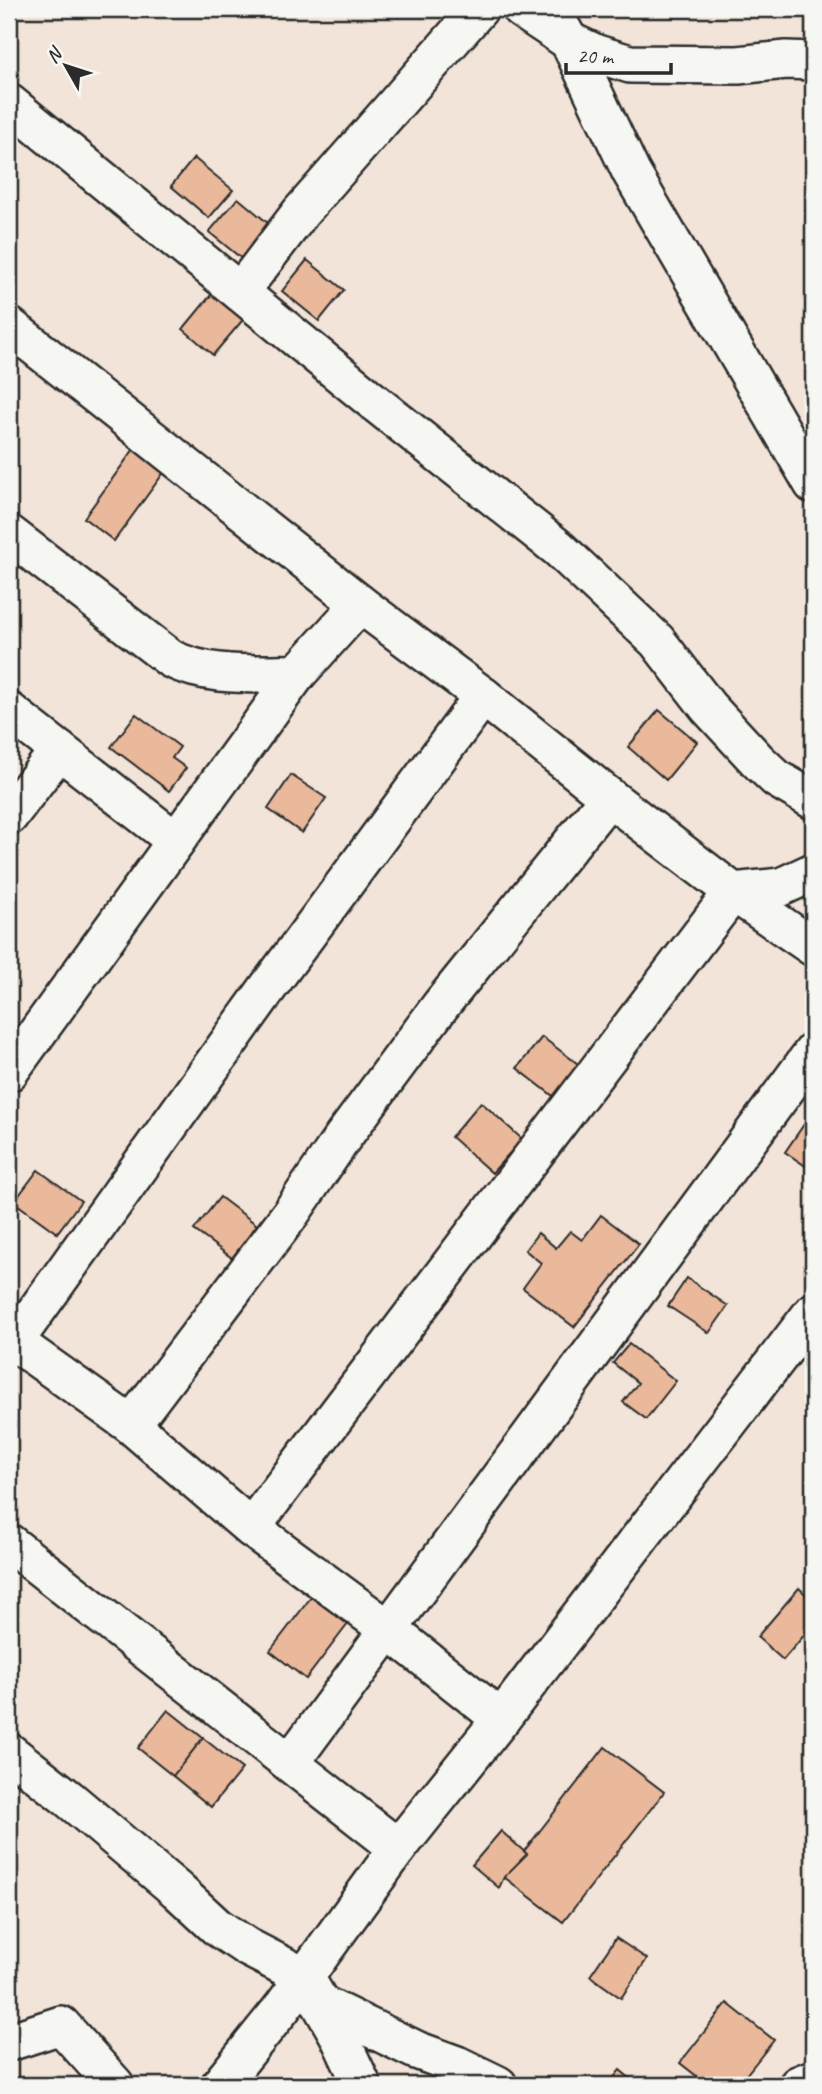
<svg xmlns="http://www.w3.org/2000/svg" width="822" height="2094" viewBox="0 0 822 2094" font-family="Caveat,sans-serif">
<rect width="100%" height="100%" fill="#f2e4d8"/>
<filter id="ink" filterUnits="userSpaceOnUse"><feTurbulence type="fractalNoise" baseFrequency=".0143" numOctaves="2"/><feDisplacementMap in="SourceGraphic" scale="14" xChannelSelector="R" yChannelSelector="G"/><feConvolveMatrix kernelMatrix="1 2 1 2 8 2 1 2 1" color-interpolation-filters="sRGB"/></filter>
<g filter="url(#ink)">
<g fill="#eab99b" stroke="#2b2b2b" stroke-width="2">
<polygon points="194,158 233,190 209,218 171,186"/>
<polygon points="238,198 275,229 247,263 209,232"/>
<polygon points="307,260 344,290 319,321 282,291"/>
<polygon points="216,289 247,315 213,355 183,329"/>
<polygon points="139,442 170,464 114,541 84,518"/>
<polygon points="659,710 697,742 666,780 628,747"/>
<polygon points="136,714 180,747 172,758 186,768 169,791 111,747"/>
<polygon points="291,775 326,798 302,833 268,809"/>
<polygon points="9,925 16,930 9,939"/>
<polygon points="542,1037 582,1067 557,1099 517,1068"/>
<polygon points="481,1102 522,1139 492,1173 451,1137"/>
<polygon points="807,1120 813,1124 813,1171 785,1152"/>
<polygon points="38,1170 81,1201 57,1233 14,1202"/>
<polygon points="220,1197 257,1225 232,1258 194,1230"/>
<polygon points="601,1215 639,1244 574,1327 523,1288 541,1263 525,1250 538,1233 556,1248 570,1231 582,1240"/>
<polygon points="687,1278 728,1306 709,1333 668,1306"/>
<polygon points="629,1344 676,1381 646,1419 623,1402 638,1383 613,1363"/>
<polygon points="799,1588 813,1601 813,1625 783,1660 757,1637"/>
<polygon points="312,1596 348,1624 306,1679 270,1651"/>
<polygon points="168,1710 203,1738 173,1776 138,1748"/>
<polygon points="203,1738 242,1769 211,1807 173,1776"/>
<polygon points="605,1747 664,1792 563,1922 504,1877"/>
<polygon points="501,1831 527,1854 504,1877 499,1888 472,1865"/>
<polygon points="616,1938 647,1959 621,1998 590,1976"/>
<polygon points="727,2003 774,2040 738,2085 708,2085 680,2063"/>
<polygon points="620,2070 638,2085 608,2085"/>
</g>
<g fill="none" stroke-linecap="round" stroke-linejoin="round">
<defs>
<g id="minor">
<polyline points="521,9 569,41 597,54 630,64 738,65 786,60 813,61"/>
<polyline points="551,9 569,41 631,172 813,484"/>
<polyline points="9,103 379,406 558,548 657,641 708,707 758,761 777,779 813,800"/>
<polyline points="240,292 301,212 479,9"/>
<polyline points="9,326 360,604 483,696 609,797 733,892 813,947"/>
<path d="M9,534L171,659C211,678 255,673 297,674"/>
<polyline points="9,711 59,750"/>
<polyline points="9,816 59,750 176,841 9,1072"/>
<polyline points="176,841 297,674 360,604"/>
<polyline points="9,1338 131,1425 251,1528 388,1629 501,1719"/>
<polyline points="9,1345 14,1342 272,982 483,696"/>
<polyline points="131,1425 289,1216 343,1137 441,1005 609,797"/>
<polyline points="251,1528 733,892 781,887 813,872"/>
<polyline points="9,1543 398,1848"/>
<polyline points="9,1752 69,1799 177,1890 217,1927 247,1947 305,1977 338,2034 362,2085"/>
<polyline points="290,1763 813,1052"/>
<polyline points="321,2004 416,2050 457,2065 498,2085"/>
<polyline points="9,2042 61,2025 115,2085"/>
<polyline points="220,2085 282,2008 398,1848 501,1719 813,1312"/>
<polyline points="798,2085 813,2079"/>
</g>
</defs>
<use href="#minor" stroke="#2b2b2b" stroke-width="42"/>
<use href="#minor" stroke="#f6f6f2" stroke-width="37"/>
</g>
</g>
<rect width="822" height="2094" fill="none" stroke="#f6f6f2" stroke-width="35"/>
<rect x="18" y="18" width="787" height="2059" fill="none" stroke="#2b2b2b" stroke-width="2.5" filter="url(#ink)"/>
<g transform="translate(66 66) rotate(309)" stroke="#f6f6f2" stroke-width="5" paint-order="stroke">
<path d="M0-5L12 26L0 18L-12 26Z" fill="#2b2b2b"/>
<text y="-10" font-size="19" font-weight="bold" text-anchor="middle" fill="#2b2b2b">N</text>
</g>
<path d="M566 63v10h105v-10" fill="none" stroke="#2b2b2b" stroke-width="3.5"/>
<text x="577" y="63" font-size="21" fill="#2b2b2b" stroke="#f6f6f2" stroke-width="5" paint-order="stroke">20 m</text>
</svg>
